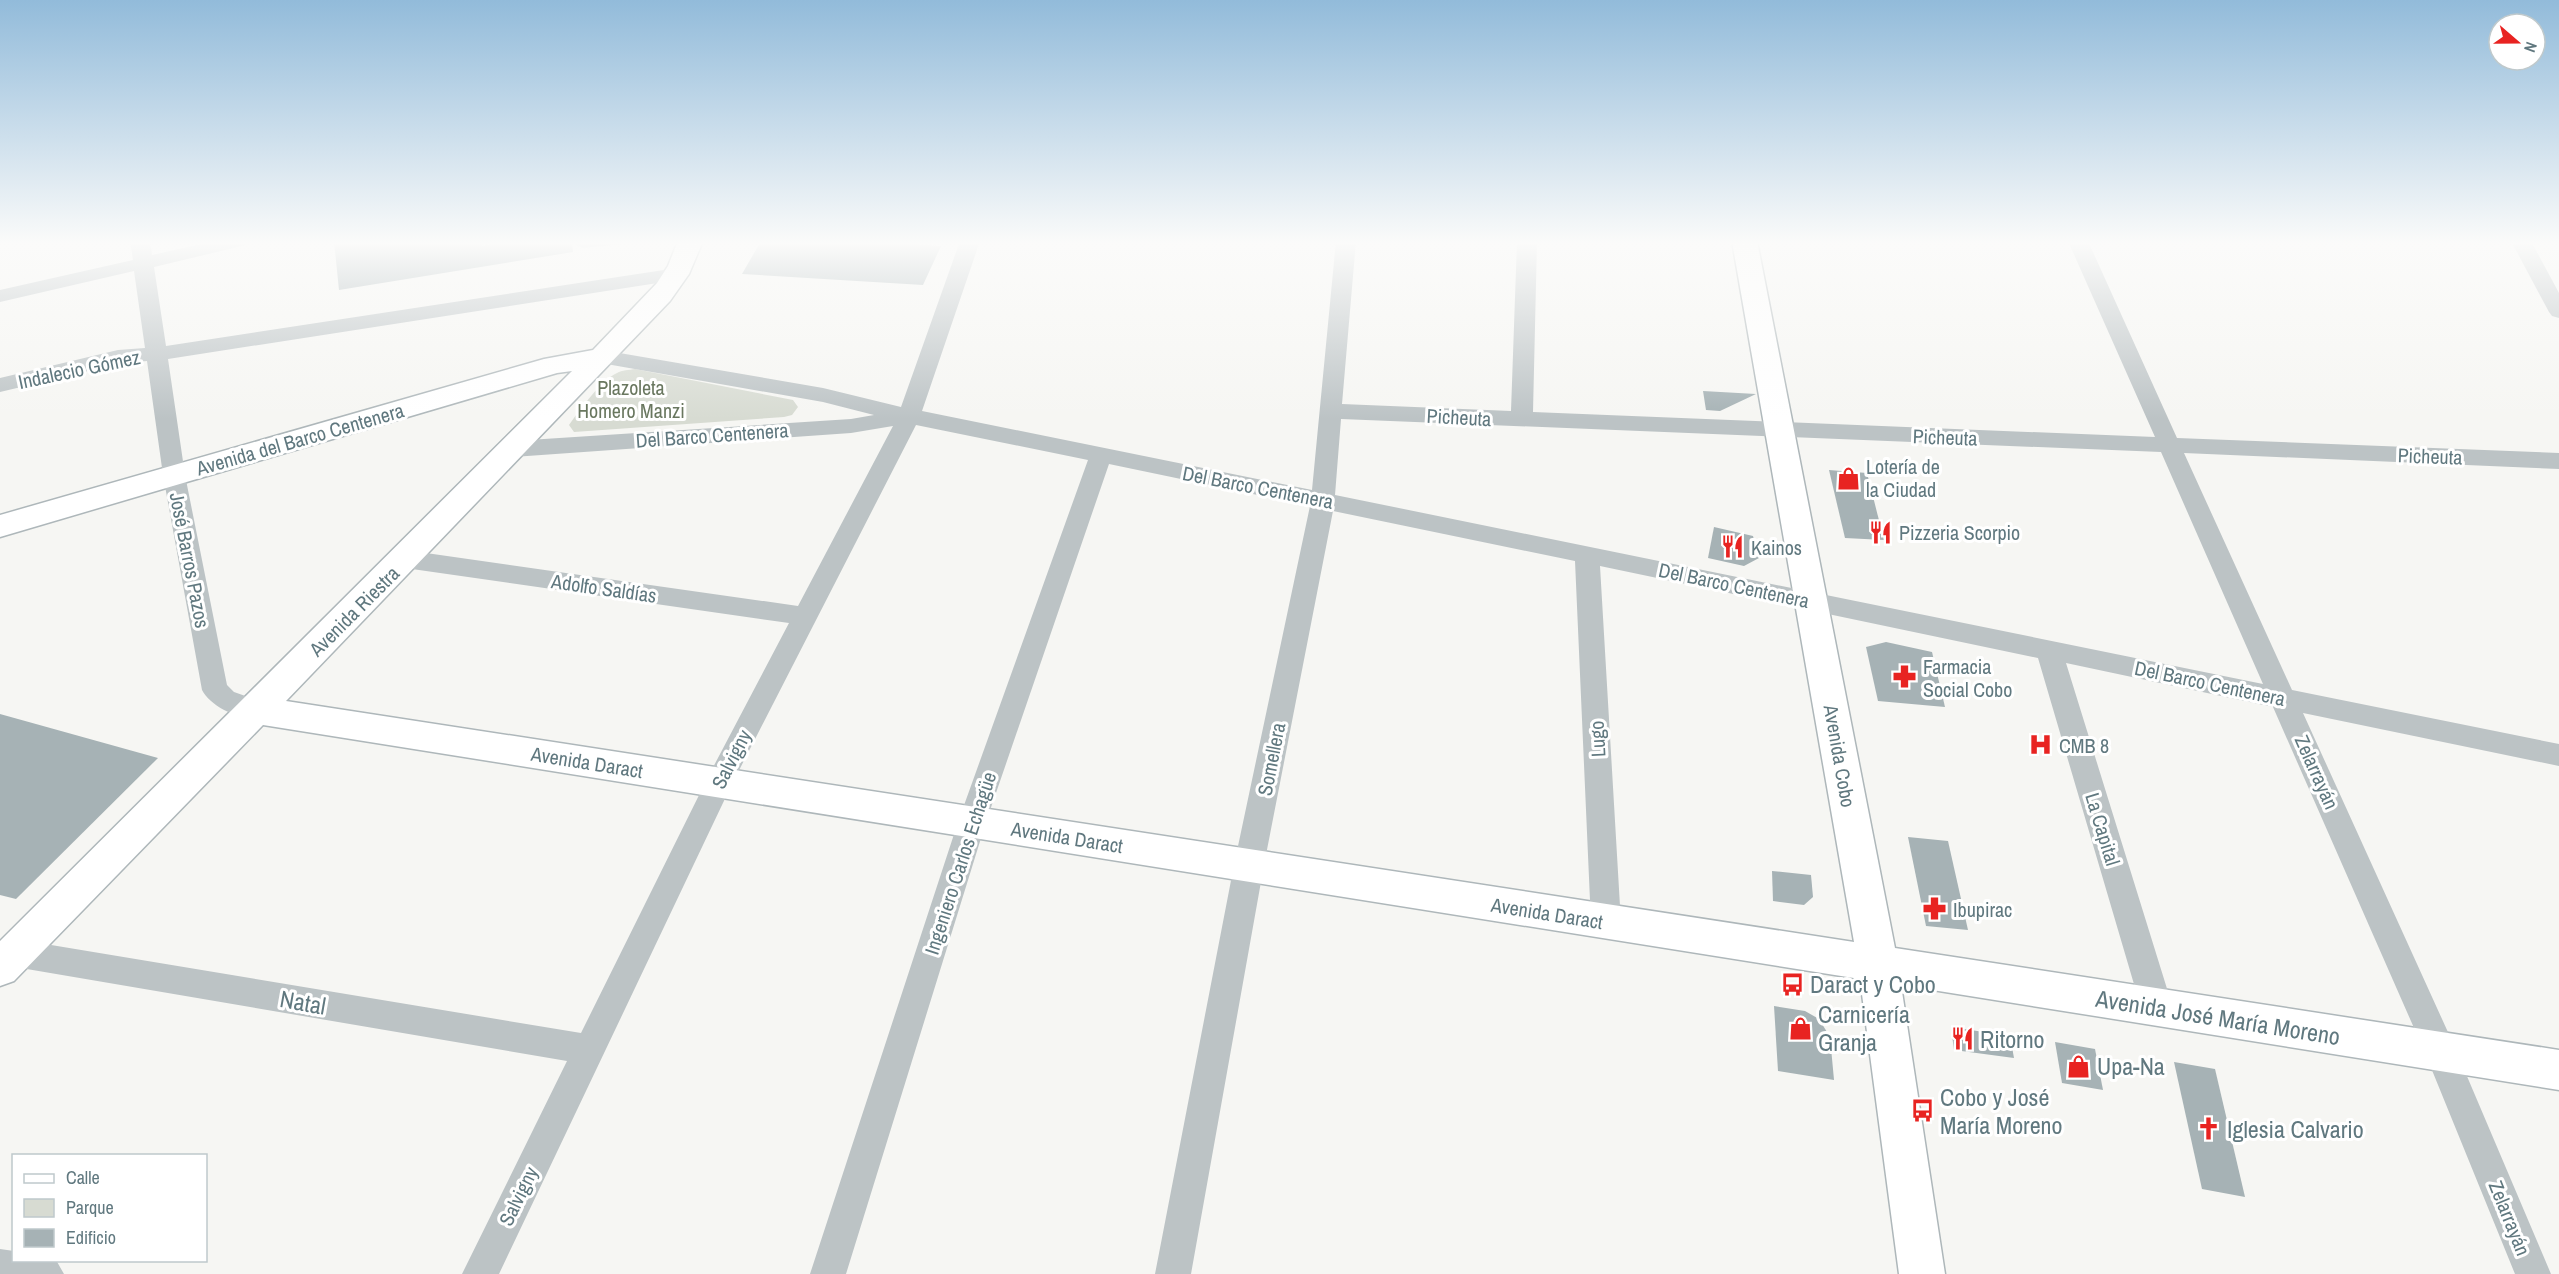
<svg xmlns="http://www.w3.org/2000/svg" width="2559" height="1274" viewBox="0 0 2559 1274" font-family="'Archivo Narrow',sans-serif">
<rect width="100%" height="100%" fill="#f6f6f3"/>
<path fill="#d7dbd2" d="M635,369L793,400L798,407L792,415L784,417L574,432L569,425C579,411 602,379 617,373C622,370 629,370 635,369Z"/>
<g fill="#a6b2b5">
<polygon points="334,241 483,241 482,246 519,241 572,241 573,252 339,290"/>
<polygon points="761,241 856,241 941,246 923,285 742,274"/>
<polygon points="1703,391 1756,394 1720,411 1706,410"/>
<polygon points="1829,470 1867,473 1884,540 1845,538"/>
<polygon points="1714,527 1753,536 1759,558 1744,566 1708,558"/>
<polygon points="1886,642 1932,652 1945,707 1878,701 1866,647"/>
<polygon points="0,714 158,758 16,899 0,895"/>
<polygon points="1908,837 1948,841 1968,930 1926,926"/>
<polygon points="1772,871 1811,875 1813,897 1804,905 1773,901"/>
<polygon points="1774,1006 1805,1011 1819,1019 1830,1037 1834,1080 1778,1071"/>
<polygon points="1951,1027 2010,1036 2014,1058 1954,1050"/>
<polygon points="2055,1042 2095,1049 2103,1090 2062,1083"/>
<polygon points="2174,1062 2215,1069 2245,1197 2202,1189"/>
</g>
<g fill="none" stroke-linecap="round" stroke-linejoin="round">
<defs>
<polygon id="secondary" points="678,241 703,241 689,274 670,301 286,701 1854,942 1732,241 1757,241 1895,948 2559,1050 2559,1090 1901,985 1945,1274 1899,1274 1860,979 263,725 14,981 0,986 0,941 572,371 557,373 0,537 0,515 544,359 593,350 657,283 668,266"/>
</defs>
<use href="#secondary" stroke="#aeb7ba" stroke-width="3"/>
<polygon fill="#bcc3c5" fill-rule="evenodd" points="594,241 630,241 625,244 582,248 577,245 582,242"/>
<g fill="#bcc3c5" fill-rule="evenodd">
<path d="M130,241H150L152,255L215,241H249L246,245L154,267L166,346L677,268L684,270L687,274L684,278L677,280L168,359L185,475L227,685L234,692L265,703L269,710L265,717C247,724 211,708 202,690L163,475L147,361L118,364L0,392V378L118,350L145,348L134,271L0,302V290L133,260Z"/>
<path d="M960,241H980L922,411L1312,490L1336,241H1356L1342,404L1511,411L1517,241H1537L1533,412L2155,437L2068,241H2088L2177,438L2559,453V469L2184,453L2292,690L2559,744V766L2303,713L2452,1041L2551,1274H2515L2425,1053L2273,707L2066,663L2173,1008L2168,1018L2157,1022L2146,1018L2141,1008L2038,658L1600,566L1621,923L1617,932L1606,936L1595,932L1591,923L1575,561L1333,511L1264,865L1191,1274H1155L1234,865L1310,506L1109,464L986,822L846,1274H810L958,822L1088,460L916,425L732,784L499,1274H462L567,1061L15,967L4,963L0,953L4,943L15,939L581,1033L709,775L789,623L405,568L396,565L393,559L396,553L405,550L798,606L893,426L851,433L513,457L505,454L502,449L505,444L513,441L851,419L874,415L823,402L595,362L591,357L595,352L602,350L823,388L901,407ZM1341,419L2161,452L2263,684L1335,495Z"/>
<polygon points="2511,241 2531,241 2559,293 2559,318 2552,316 2549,312"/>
<polygon points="0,1249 14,1251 14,1260 56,1260 64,1274 0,1274"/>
</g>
<use href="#secondary" fill="#fff" fill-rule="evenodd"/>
</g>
<linearGradient id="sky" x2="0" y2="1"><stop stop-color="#92bbda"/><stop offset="0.58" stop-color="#fbfbfa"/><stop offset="1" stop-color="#fbfbfa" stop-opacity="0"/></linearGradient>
<rect width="2559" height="419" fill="url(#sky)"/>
<defs>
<symbol id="shop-bare" viewBox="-9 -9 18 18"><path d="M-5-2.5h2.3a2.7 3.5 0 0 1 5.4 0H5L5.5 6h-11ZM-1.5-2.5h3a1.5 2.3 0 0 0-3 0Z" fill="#e82321" stroke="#fff" stroke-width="2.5" paint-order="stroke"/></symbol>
<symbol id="restaurant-bare" viewBox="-9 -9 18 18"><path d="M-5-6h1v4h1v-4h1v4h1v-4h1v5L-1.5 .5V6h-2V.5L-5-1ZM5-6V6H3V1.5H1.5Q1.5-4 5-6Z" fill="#e82321" stroke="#fff" stroke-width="2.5" paint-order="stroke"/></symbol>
<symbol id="pharmacy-bare" viewBox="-9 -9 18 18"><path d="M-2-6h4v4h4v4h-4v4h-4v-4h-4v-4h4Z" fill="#e82321" stroke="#fff" stroke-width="2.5" paint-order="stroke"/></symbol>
<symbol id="hospital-bare" viewBox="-9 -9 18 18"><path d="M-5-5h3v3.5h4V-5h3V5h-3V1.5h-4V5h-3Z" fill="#e82321" stroke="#fff" stroke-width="2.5" paint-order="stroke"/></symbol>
<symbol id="bus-bare" viewBox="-9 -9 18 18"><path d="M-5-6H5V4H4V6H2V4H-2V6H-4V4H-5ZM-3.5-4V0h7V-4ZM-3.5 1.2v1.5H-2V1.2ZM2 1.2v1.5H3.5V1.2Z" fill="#e82321" stroke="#fff" stroke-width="2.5" paint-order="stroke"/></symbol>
<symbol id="church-bare" viewBox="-9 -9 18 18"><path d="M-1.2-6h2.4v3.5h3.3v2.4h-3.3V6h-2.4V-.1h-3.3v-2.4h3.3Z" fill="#e82321" stroke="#fff" stroke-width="2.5" paint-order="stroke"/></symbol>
</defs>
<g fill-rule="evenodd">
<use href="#shop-bare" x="1832" y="462" width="33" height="33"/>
<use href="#restaurant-bare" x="1864" y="516" width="33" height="33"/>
<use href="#restaurant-bare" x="1716" y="530" width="33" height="33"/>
<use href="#pharmacy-bare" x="1888" y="660" width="33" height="33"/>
<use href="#hospital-bare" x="2024" y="728" width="33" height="33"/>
<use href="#pharmacy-bare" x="1918" y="892" width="33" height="33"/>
<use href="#bus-bare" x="1776" y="968" width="33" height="33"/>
<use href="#shop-bare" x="1784" y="1012" width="33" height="33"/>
<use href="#restaurant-bare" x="1946" y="1022" width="33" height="33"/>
<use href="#shop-bare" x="2062" y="1050" width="33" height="33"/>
<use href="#bus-bare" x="1906" y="1094" width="33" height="33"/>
<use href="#church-bare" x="2192" y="1112" width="33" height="33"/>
</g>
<g text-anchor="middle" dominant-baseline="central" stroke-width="6" stroke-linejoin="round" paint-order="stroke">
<g font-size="20" fill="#60787f" stroke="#fff">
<text transform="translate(79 369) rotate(-12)">Indalecio Gómez</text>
<text transform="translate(1459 417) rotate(3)">Picheuta</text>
<text transform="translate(712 435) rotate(-4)">Del Barco Centenera</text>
<text transform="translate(1945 437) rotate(2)">Picheuta</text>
<text transform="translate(300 439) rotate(-16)">Avenida del Barco Centenera</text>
<text transform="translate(2430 456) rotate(2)">Picheuta</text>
<text transform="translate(1258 487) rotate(11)">Del Barco Centenera</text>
<text transform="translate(190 560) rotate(79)">José Barros Pazos</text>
<text transform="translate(1734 585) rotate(12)">Del Barco Centenera</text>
<text transform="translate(604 588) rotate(8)">Adolfo Saldías</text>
<text transform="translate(354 611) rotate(-45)">Avenida Riestra</text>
<text transform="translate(2210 683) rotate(12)">Del Barco Centenera</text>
<text transform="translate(1597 739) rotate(-93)">Lugo</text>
<text transform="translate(1840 756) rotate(80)">Avenida Cobo</text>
<text transform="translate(731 759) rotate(-63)">Salvigny</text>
<text transform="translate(1271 759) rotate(-79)">Somellera</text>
<text transform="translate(587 762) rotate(9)">Avenida Daract</text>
<text transform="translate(2317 772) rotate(66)">Zelarrayán</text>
<text transform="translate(2103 829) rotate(73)">La Capital</text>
<text transform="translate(1067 837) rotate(9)">Avenida Daract</text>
<text transform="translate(960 863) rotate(-72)">Ingeniero Carlos Echagüe</text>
<text transform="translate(1547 913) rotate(9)">Avenida Daract</text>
<text transform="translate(518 1196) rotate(-64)">Salvigny</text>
<text transform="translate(2510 1218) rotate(68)">Zelarrayán</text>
</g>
<g font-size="20" fill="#69775f" stroke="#fff">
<text x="631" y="387">Plazoleta<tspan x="631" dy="23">Homero Manzi</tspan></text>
</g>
<g font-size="20" fill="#60787f" stroke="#fff" text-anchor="start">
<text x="1866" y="466">Lotería de<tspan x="1866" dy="23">la Ciudad</tspan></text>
<text x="1899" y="532">Pizzeria Scorpio</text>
<text x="1751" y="547">Kainos</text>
<text x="1923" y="666">Farmacia<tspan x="1923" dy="23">Social Cobo</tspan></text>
<text x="2059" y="745">CMB 8</text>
<text x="1953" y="909">Ibupirac</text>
</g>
<g font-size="24" fill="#60787f" stroke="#fff" text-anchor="start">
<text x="1810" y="984">Daract y Cobo</text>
<text x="1818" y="1014">Carnicería<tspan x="1818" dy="28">Granja</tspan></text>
<text x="1980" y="1039">Ritorno</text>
<text x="2097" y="1066">Upa-Na</text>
<text x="1940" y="1097">Cobo y José<tspan x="1940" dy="28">María Moreno</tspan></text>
<text x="2227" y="1129">Iglesia Calvario</text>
</g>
<g font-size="24" fill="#60787f" stroke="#fff">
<text transform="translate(303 1002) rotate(10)">Natal</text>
<text transform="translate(2218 1017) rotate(9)">Avenida José María Moreno</text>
</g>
</g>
<rect x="12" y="1154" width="195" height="108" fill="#ffffff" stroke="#bfc9cc" stroke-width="1.5"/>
<rect x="24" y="1174" width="30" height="9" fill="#ffffff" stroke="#bfc9cc" stroke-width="1.5"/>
<text x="66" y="1184" font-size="18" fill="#60787f">Calle</text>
<rect x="24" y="1199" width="30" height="18" fill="#d7dbd2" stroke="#bfc9cc" stroke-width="1.5"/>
<text x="66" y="1214" font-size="18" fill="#60787f">Parque</text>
<rect x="24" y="1229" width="30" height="18" fill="#a6b2b5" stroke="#bfc9cc" stroke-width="1.5"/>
<text x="66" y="1244" font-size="18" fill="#60787f">Edificio</text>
<g transform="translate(2517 42) rotate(110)"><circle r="28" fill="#ffffff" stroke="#bfc9cc" stroke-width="1.5"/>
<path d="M0-4.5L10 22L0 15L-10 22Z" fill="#e82321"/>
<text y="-9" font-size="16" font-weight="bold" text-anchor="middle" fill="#60787f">N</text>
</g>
</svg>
